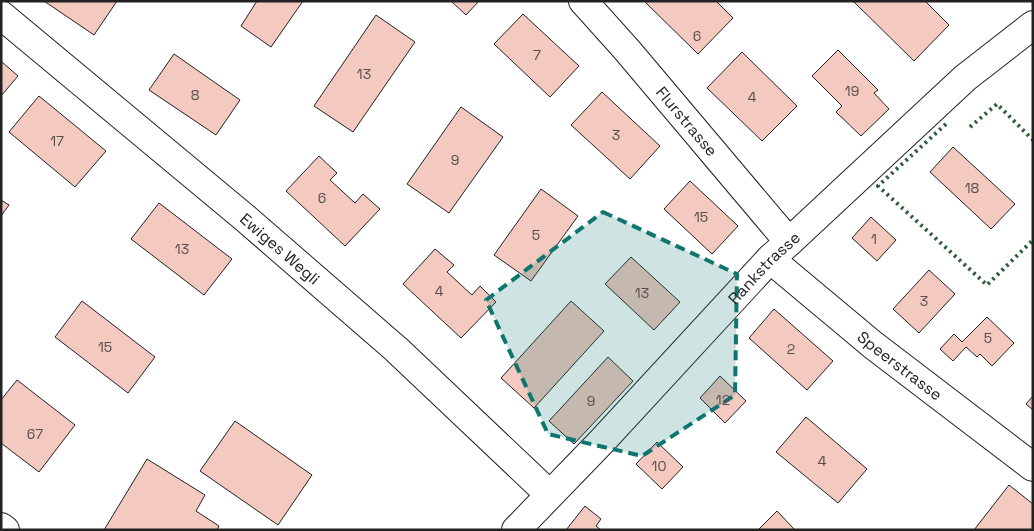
<svg xmlns="http://www.w3.org/2000/svg" width="1034" height="531" viewBox="0 0 1034 531" font-family="'Space Grotesk',sans-serif">
<rect width="100%" height="100%" fill="#fff"/>
<g fill="#f3c9c0" stroke="#222">
<polygon points="44,1 117,1 94,35"/>
<polygon points="257,1 303,1 271,47 241,26"/>
<polygon points="451,1 479,1 466,15"/>
<polygon points="644,1 716,1 733,18 698,54"/>
<polygon points="853,1 925,1 949,25 914,61"/>
<polygon points="523,14 579,66 550,97 494,44"/>
<polygon points="376,15 415,42 353,132 314,106"/>
<polygon points="838,50 878,90 874,93 889,109 861,136 836,112 842,106 812,76"/>
<polygon points="742,52 797,106 762,141 707,88"/>
<polygon points="174,54 240,100 216,135 149,90"/>
<polygon points="2,62 18,76 1,96 1,63"/>
<polygon points="602,92 660,146 630,179 571,125"/>
<polygon points="39,96 106,151 75,187 9,132"/>
<polygon points="461,107 503,137 449,213 407,184"/>
<polygon points="953,147 1015,204 991,229 930,172"/>
<polygon points="319,156 337,173 330,180 355,203 363,194 380,209 345,246 286,191"/>
<polygon points="690,181 738,226 712,254 664,209"/>
<polygon points="541,189 578,216 531,281 494,255"/>
<polygon points="1,200 9,205 1,216"/>
<polygon points="159,203 232,259 204,295 131,239"/>
<polygon points="871,217 896,240 877,261 852,238"/>
<polygon points="435,249 454,265 447,272 472,295 480,286 496,302 461,338 403,284"/>
<polygon points="631,257 680,302 654,330 605,284"/>
<polygon points="929,270 955,294 919,333 893,309"/>
<polygon points="82,301 155,357 128,393 55,337"/>
<polygon points="571,301 604,331 534,408 501,378"/>
<polygon points="774,309 833,361 807,390 749,338"/>
<polygon points="987,317 1014,343 992,366 980,354 977,357 966,347 953,361 940,349 954,334 962,342"/>
<polygon points="608,357 633,381 574,444 549,421"/>
<polygon points="720,376 746,401 725,423 700,398"/>
<polygon points="17,380 75,425 39,472 1,443 1,400"/>
<polygon points="1033,396 1033,410 1026,404"/>
<polygon points="806,417 867,469 838,503 776,452"/>
<polygon points="235,421 312,475 278,525 200,471"/>
<polygon points="657,442 683,467 662,489 636,464"/>
<polygon points="147,459 205,495 196,511 219,526 217,530 104,530"/>
<polygon points="1009,485 1033,504 1033,530 974,530"/>
<polygon points="585,506 601,519 596,526 601,530 566,530"/>
<polygon points="777,511 795,530 758,530"/>
</g>
<g fill="none" stroke-linecap="round" stroke-linejoin="round">
<defs>
<g id="minor">
<path id="s1" d="M583,1L627,50L789,242"/>
<path id="s2" d="M1,15L245,218L396,349L549,494"/>
<path id="s3" d="M770,259L873,345L1033,467"/>
<path id="s4" d="M516,530L603,440L770,259L789,242L965,78L1033,25"/>
</g>
<polyline id="major" points="1,527 5,530"/>
</defs>
<use href="#minor" stroke="#222" stroke-width="30"/>
<use href="#major" stroke="#222" stroke-width="30"/>
<use href="#minor" stroke="#fff" stroke-width="28"/>
<use href="#major" stroke="#fff" stroke-width="28"/>
<g stroke="#2f5e38" stroke-width="4" stroke-dasharray="2.5 4" stroke-linecap="butt">
<polyline points="946,124 878,186 987,285 1033,240"/>
<polyline points="970,127 997,104 1033,140"/>
</g>
</g>
<path fill="#0f766e" fill-opacity="0.2" stroke="#0f766e" stroke-width="4" stroke-dasharray="10 6" stroke-linejoin="round" d="M603,212L737,274L735,395L642,456L548,434L486,300Z"/>
<g text-anchor="middle" dominant-baseline="central" stroke-width="4" stroke-linejoin="round" paint-order="stroke">
<g font-size="14" fill="#564c4a">
<text x="697" y="36">6</text>
<text x="537" y="55">7</text>
<text x="364" y="74">13</text>
<text x="852" y="91">19</text>
<text x="195" y="95">8</text>
<text x="752" y="97">4</text>
<text x="616" y="135">3</text>
<text x="57" y="141">17</text>
<text x="455" y="160">9</text>
<text x="972" y="188">18</text>
<text x="322" y="198">6</text>
<text x="701" y="217">15</text>
<text x="536" y="235">5</text>
<text x="874" y="239">1</text>
<text x="182" y="249">13</text>
<text x="439" y="291">4</text>
<text x="642" y="293">13</text>
<text x="924" y="301">3</text>
<text x="988" y="338">5</text>
<text x="105" y="347">15</text>
<text x="791" y="349">2</text>
<text x="723" y="400">12</text>
<text x="591" y="401">9</text>
<text x="35" y="434">67</text>
<text x="822" y="461">4</text>
<text x="659" y="466">10</text>
</g>
<g font-size="16" fill="#222" stroke="#fff">
<text stroke="none"><textPath href="#s1" startOffset="159">Flurstrasse</textPath></text>
<text stroke="none"><textPath href="#s2" startOffset="364">Ewiges Wegli</textPath></text>
<text stroke="none"><textPath href="#s4" startOffset="361">Rankstrasse</textPath></text>
<text stroke="none"><textPath href="#s3" startOffset="168">Speerstrasse</textPath></text>
</g>
</g>
<rect width="1034" height="531" fill="none" stroke="#222222" stroke-width="5"/>
</svg>
